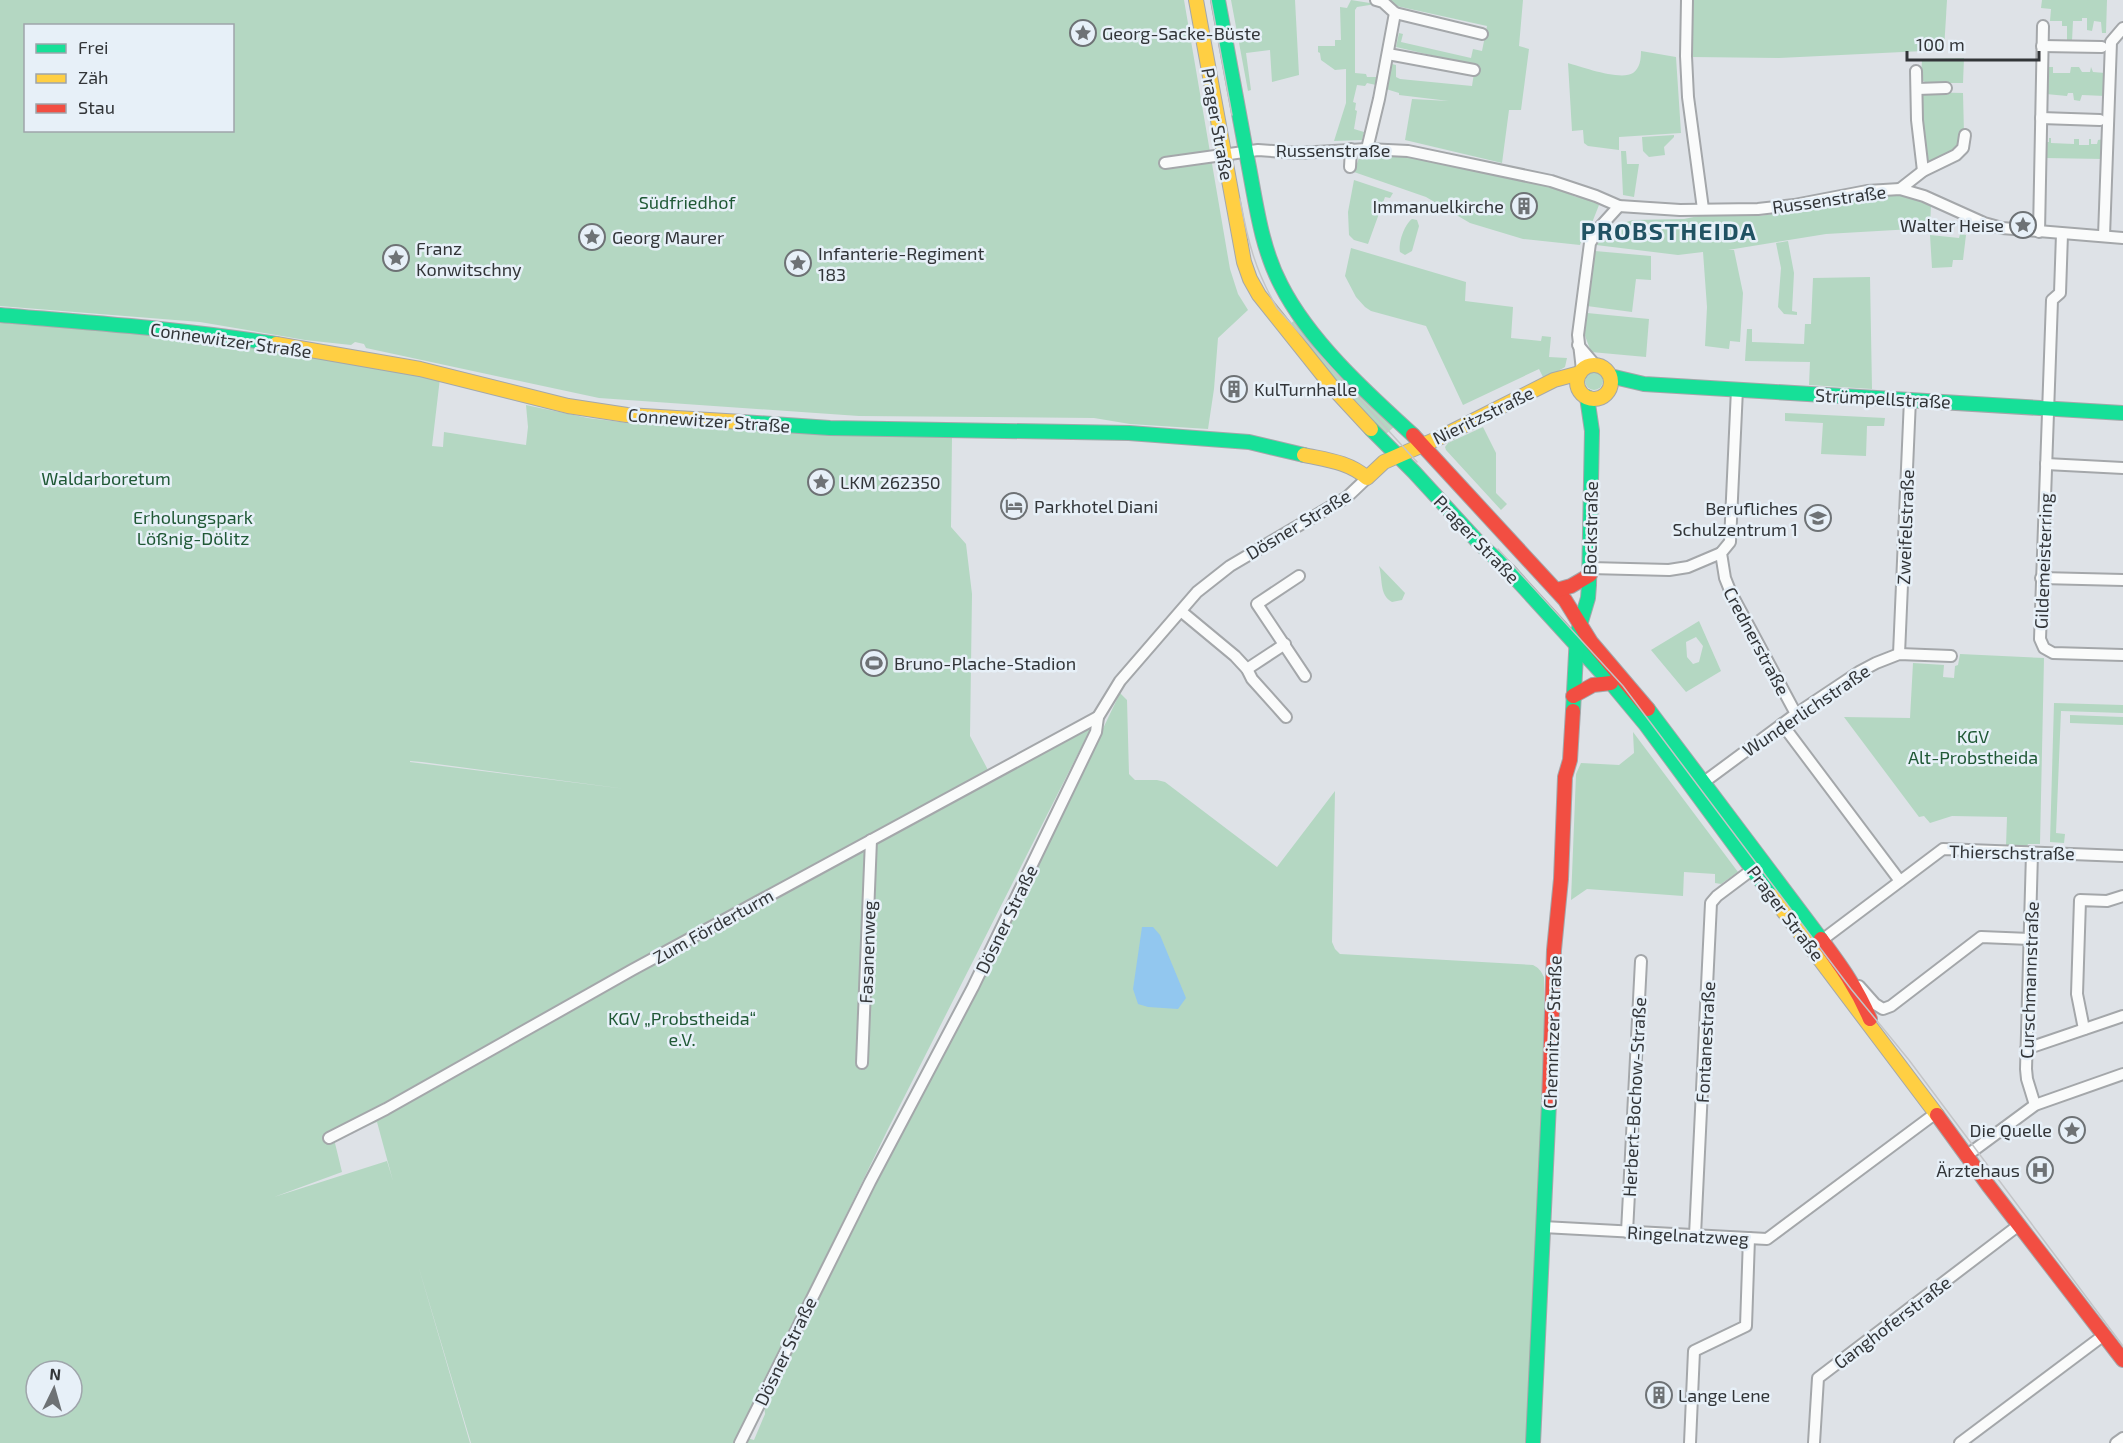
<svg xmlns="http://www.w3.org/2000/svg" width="2123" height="1443" viewBox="0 0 2123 1443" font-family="'Exo 2',sans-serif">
<rect width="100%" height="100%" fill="#dee2e7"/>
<g fill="#b4d7c2" fill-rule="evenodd">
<path d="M0,0H1184L1230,269L1238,294L1248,310L1218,338L1214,389L1208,429L1130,424L1094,418L859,416L599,398L366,348L364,344L355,342L351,345L305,340L200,322L0,306ZM26,26H232V130H26Z"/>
<polygon points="1231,0 1295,0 1299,75 1272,82 1270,50 1246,53 1251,90 1248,91"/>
<polygon points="1351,0 1376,4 1357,7 1355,10 1355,73 1366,74 1367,77 1377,77 1376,85 1367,83 1365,86 1357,85 1353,102 1356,103 1355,110 1357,111 1354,129 1364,132 1362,140 1334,141 1346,103 1346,69 1335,70 1321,60 1320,53 1318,52 1318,46 1335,46 1335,40 1341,40 1340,7 1347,8"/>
<polygon points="1388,0 1523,0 1519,46 1529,49 1521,110 1509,110 1502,163 1405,140 1412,99 1449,101 1399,95 1399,93 1386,89 1392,64 1396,65 1396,77 1400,79 1472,86 1474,73 1477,74 1478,66 1396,47 1399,33 1403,34 1401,42 1471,58 1473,49 1482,51 1487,26 1392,5"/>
<polygon points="1693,0 1947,0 1944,50 1779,58 1692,57"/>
<polygon points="2042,0 2107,0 2106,33 2102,33 2101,22 2094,21 2092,31 2087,30 2087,18 2082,18 2082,21 2073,21 2072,41 2077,41 2077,44 2067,43 2067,26 2062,26 2062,21 2050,21 2051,9 2041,8"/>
<path d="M1641,51L1676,57L1681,133L1619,137V150L1588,146L1584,143L1583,130L1572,131L1568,63C1582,67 1621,81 1633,73C1640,68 1641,59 1641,51Z"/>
<polygon points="1964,58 1963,83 1926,83 1921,79 1922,59"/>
<polygon points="2047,67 2053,67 2053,73 2070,73 2071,67 2079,67 2082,72 2090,72 2091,67 2093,72 2105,73 2105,96 2082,95 2080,101 2074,100 2073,93 2068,93 2067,96 2046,94"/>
<polygon points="1920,92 1963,93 1964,134 1958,147 1927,163"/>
<polygon points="1674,135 1674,137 1664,147 1665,155 1649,157 1643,151 1642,137"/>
<polygon points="2049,138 2051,138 2051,143 2074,144 2074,139 2079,139 2079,145 2089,145 2089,139 2091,139 2091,144 2097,144 2098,140 2104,139 2103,159 2045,158 2046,142 2049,142"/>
<polygon points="1621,151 1626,151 1627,164 1639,164 1634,197 1623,195"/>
<polygon points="1360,155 1407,156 1546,184 1576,197 1586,198 1599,205 1588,233 1582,239 1580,245 1523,239 1470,223 1426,197 1354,172"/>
<polygon points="1354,180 1393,193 1390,198 1385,197 1368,244 1354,240 1349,235 1348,212"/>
<path d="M1886,195C1902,195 1917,197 1931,205L1930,228L1826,234L1728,250H1734L1743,293L1740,342L1730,341L1729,349L1705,346L1707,307L1703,252L1678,255L1596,245L1620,224L1633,220L1684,219L1708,214L1760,216Z"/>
<path d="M1412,219L1417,220L1419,226L1412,251L1405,255L1400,252C1398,243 1404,225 1412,219Z"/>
<polygon points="1960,234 1966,235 1963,260 1953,260 1952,267 1932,268 1930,235 1959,238"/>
<polygon points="1788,241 1794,273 1792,311 1797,312 1797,315 1784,314 1778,307 1781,268 1776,243"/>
<polygon points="1351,248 1466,282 1465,301 1513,307 1511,338 1541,341 1542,336 1551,337 1549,357 1567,358 1565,367 1544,379 1539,369 1463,405 1426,326 1371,311 1365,307 1356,297 1345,276"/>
<polygon points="1595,251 1651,256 1651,280 1636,279 1632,312 1587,306"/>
<polygon points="1870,277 1872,389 1809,385 1810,362 1745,361 1747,329 1752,329 1752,342 1804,344 1805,324 1811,324 1813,278"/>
<polygon points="1587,313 1649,319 1646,357 1591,352 1584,333"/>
<path d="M0,315L190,332L440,378L432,446L443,447L444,432L526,445L528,427L526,405L588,418L637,424L808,433L952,437L951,527L966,544L972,594L970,736L988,770L859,842L864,851L1088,728L1090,730L887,1131L735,1443H471L418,1265L470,1443H0ZM410,761L422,762L626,789L410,762ZM452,1065L455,1076L376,1121L373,1109ZM377,1122L393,1181L387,1161L274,1197L342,1172L334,1139ZM36,1371H72V1407H36Z"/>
<polygon points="1296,319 1396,425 1386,434 1288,326"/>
<circle cx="1594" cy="381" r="9"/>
<polygon points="1785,413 1885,418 1884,426 1867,426 1866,456 1821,454 1823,423 1785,421"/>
<polygon points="1483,427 1496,453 1496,493 1507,504 1501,510 1446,450 1445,447 1448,443"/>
<path d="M1379,566L1405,593L1402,600L1392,602C1379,595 1383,579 1379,566Z"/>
<path d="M1699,621L1721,671L1686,692L1651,650ZM1696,637L1703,646L1699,662L1693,664L1687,657L1686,642Z"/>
<polygon points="1960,654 2044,658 2040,844 2028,844 2027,846 2006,846 2007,817 1952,816 1930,823 1924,816 1919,817 1844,717 1910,718 1913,663 1944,665 1943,677 1954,678 1955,666 1958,665"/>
<path d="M1120,693L1127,700L1129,774L1135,780H1157L1165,782L1277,867L1335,791L1332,942L1335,949L1340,954L1533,965C1539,968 1541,971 1544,977V1080L1526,1443H745L747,1438L754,1440L765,1414L764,1404L862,1203L972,1002Z"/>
<polygon points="2054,703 2123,705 2123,713 2061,711 2056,833 2065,834 2064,843 2050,842"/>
<polygon points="2070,715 2123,717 2123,725 2070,723"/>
<polygon points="1633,732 1738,872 1721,884 1715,883 1715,874 1684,872 1683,896 1587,889 1571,900 1576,774 1581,763 1619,765 1634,753"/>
</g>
<polygon fill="#92c7ef" points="1142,927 1153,927 1160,935 1186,998 1178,1009 1148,1007 1138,1004 1133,989"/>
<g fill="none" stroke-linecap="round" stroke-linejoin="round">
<defs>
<g id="street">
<polyline points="1687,0 1686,56 1688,97 1703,209"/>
<polyline points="1395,13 1482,34"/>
<polyline points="2042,46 2102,47"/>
<polyline points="1388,54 1474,70"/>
<polyline points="1916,71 1917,120 1923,171"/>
<polyline points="1917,89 1946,88"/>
<polyline points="2041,118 2100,120"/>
<polyline points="1367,149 1379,99 1395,13 1383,2 1376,0"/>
<polyline points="1165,163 1258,150 1299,153 1367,149 1408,151 1551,181 1596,196 1619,206 1680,210 1758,209 1794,205 1867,191 1900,189 1924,196 1984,223 2002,228 2123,238"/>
<polyline points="1350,167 1351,149"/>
<polyline points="1900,189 1923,171 1956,155 1963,148 1965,135"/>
<polyline points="2039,232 2043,26"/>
<polyline points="2062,234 2060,293 2052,300 2040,639 2044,648 2053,653 2123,655"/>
<polyline points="2104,236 2111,42 2123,28"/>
<polyline points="1578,345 1596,366"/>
<polyline points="1582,370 1578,335 1590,243 1600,227 1619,206"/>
<polyline points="1737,389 1730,542 1721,553 1725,578 1731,593 1796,714"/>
<polyline points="2046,464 2123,468"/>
<polyline points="1590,568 1669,570 1688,567 1721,553"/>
<polyline points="1299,576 1257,604 1305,676"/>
<polyline points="2041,578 2123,580"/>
<polyline points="1182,612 1235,656 1247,669 1252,679 1286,717"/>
<polyline points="1899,654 1910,399"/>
<polyline points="1247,669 1285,644"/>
<polyline points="1782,724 1900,881"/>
<polyline points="1704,782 1796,714 1859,672 1876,663 1899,654 1951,656"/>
<polyline points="2032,853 2026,1069 2027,1079 2035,1105"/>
<polyline points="1822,940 1943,849 2123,856"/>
<polyline points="1859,986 1875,1004 1883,1009 1891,1006 1981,937 2030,939"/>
<polyline points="2084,1029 2077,994 2080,900 2107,901 2123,896"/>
<polyline points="2026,1049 2123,1016"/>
<polyline points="862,1063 871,840"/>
<polyline points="329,1138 386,1109 632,970 1098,717"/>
<polyline points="1966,1156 2035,1105 2123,1074"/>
<polyline points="1543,1227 1767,1239 1936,1113"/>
<polyline points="1627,1232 1641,961"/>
<polyline points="1695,1235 1711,903 1717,896 1753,869"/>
<polyline points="740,1443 870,1182 973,987 1096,732 1098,717 1120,681 1197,592 1230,566 1347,497 1367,478"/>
<polyline points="1690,1443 1694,1351 1746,1326 1749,1238"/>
<polyline points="1814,1443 1818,1378 2019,1225"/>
<polyline points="1960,1443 2104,1335"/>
<polyline points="2116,1443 2123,1438"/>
</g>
<g id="fast">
<path d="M1218,0C1228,54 1238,108 1248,162C1256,203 1261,247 1281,285C1310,342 1367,393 1413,435"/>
<path d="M0,315C92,323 185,329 276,344"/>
<polyline points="1610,376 1644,384 2123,413"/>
<polyline points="742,422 830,428 1129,433 1249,442 1304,455"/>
<polyline points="1371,429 1414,472 1480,544 1508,570 1611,683 1646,725 1772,896"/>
<polyline points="1648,709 1821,939"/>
<polyline points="1573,711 1577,635 1588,598 1589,585 1592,431 1587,397"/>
<polyline points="1533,1443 1549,1103"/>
</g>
<g id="slow">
<polyline points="1196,0 1244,262 1250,279 1259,295 1334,389 1371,429"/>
<polyline points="276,344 420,369 568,406 627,415 742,422"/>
<circle cx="1594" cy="382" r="17"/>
<path d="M1304,455C1327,460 1349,462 1367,478L1384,462L1441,437L1554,380L1580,373"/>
<polyline points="1772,896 1937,1115"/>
</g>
<g id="jam">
<polyline points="1413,435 1565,600 1591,642 1648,709"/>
<polyline points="1557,590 1571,586 1590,575"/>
<polyline points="1573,696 1593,685 1611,683"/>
<path d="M1821,939C1841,966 1857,988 1870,1019"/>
<polyline points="1549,1103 1554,950 1561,879 1565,777 1570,760 1573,711"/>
<polyline points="1937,1115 1988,1185 2123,1360"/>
</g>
</defs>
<use href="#street" stroke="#a4a7aa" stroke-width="14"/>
<use href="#fast" stroke="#a4a7aa" stroke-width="16"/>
<use href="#slow" stroke="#a4a7aa" stroke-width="16"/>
<use href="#jam" stroke="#a4a7aa" stroke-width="16"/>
<use href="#street" stroke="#fafbfb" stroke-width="10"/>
<use href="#fast" stroke="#16e098" stroke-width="14"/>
<use href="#slow" stroke="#ffcf43" stroke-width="14"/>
<use href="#jam" stroke="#f24e42" stroke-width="14"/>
<g stroke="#c4c5c7" stroke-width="1.5">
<polyline points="1211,0 1232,115"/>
<path d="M1240,199C1248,242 1255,270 1277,308L1417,462"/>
<polyline points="1498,549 1623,686 1851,989 1909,1060 2123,1346"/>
</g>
</g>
<defs>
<symbol id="sight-ring" viewBox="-11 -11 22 22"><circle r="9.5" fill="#e7f0f8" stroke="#6e7275" stroke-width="1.5"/><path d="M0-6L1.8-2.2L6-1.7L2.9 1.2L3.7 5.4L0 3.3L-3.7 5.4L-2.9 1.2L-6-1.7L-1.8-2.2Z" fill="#6e7275"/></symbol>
<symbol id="building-ring" viewBox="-11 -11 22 22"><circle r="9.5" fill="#e7f0f8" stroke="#6e7275" stroke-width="1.5"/><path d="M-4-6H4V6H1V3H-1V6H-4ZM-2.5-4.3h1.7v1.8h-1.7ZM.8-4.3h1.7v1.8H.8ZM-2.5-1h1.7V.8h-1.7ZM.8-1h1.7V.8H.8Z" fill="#6e7275"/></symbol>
<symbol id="hotel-ring" viewBox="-11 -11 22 22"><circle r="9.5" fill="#e7f0f8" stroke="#6e7275" stroke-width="1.5"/><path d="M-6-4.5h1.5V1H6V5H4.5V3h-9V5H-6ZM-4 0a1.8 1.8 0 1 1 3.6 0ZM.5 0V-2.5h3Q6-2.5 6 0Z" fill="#6e7275"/></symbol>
<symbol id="school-ring" viewBox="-11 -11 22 22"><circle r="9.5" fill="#e7f0f8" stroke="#6e7275" stroke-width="1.5"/><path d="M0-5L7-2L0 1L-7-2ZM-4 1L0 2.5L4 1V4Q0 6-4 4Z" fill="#6e7275"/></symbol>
<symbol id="stadium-ring" viewBox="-11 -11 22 22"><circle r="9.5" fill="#e7f0f8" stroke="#6e7275" stroke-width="1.5"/><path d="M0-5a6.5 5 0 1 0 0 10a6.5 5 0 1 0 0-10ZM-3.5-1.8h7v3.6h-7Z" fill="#6e7275"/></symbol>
<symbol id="hospital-ring" viewBox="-11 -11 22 22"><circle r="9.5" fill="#e7f0f8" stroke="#6e7275" stroke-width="1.5"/><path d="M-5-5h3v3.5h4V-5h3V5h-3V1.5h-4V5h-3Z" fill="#6e7275"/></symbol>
</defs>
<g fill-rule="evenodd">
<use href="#sight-ring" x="1068" y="18" width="30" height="30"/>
<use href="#building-ring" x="1509" y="191" width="30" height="30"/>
<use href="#sight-ring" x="2008" y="210" width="30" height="30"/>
<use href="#sight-ring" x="577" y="222" width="30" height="30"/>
<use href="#sight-ring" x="381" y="243" width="30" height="30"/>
<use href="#sight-ring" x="783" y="248" width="30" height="30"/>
<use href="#building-ring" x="1219" y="374" width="30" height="30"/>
<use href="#sight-ring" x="806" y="467" width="30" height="30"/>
<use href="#hotel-ring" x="999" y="491" width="30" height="30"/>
<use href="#school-ring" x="1803" y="503" width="30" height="30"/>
<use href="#stadium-ring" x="859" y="648" width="30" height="30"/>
<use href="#sight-ring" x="2057" y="1115" width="30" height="30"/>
<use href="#hospital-ring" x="2025" y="1155" width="30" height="30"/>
<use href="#building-ring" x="1644" y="1380" width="30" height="30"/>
</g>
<g text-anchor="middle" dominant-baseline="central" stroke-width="5" stroke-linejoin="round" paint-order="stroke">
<g font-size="18" fill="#323538" stroke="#e7f0f8" text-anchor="start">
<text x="1102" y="33">Georg-Sacke-Büste</text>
<text x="1504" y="206" text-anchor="end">Immanuelkirche</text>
<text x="2004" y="225" text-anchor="end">Walter Heise</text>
<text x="612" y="237">Georg Maurer</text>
<text x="416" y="248">Franz<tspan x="416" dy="21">Konwitschny</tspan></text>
<text x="818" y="253">Infanterie-Regiment<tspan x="818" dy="21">183</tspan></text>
<text x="1254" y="389">KulTurnhalle</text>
<text x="840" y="482">LKM 262350</text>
<text x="1034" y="506">Parkhotel Diani</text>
<text x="1798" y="508" text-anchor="end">Berufliches<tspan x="1798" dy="21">Schulzentrum 1</tspan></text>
<text x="894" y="663">Bruno-Plache-Stadion</text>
<text x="2052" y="1130" text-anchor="end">Die Quelle</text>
<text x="2020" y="1170" text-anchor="end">Ärztehaus</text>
<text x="1678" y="1395">Lange Lene</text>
</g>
<g font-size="18" fill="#323538" stroke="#e7f0f8">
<text transform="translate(1218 124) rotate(80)">Prager Straße</text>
<text x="1333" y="150">Russenstraße</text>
<text transform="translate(1829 199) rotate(-8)">Russenstraße</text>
<text transform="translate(231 340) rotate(8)">Connewitzer Straße</text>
<text transform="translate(1883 398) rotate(3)">Strümpellstraße</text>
<text transform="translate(1483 415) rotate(-26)">Nieritzstraße</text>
<text transform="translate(709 420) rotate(4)">Connewitzer Straße</text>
<text transform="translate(1298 524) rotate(-31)">Dösner Straße</text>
<text transform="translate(1905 527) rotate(-88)">Zweifelstraße</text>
<text transform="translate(1590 528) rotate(-89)">Bockstraße</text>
<text transform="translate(1477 539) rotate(46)">Prager Straße</text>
<text transform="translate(2043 561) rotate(-88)">Gildemeisterring</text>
<text transform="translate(1757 641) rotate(62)">Crednerstraße</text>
<text transform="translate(1806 710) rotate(-34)">Wunderlichstraße</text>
<text transform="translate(2012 852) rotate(1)">Thierschstraße</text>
<text transform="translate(1786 913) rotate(53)">Prager Straße</text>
<text transform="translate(1006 919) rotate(-64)">Dösner Straße</text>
<text transform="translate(713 926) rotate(-29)">Zum Förderturm</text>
<text transform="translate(867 952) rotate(-88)">Fasanenweg</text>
<text transform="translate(2029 980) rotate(-88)">Curschmannstraße</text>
<text transform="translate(1552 1032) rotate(-88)">Chemnitzer Straße</text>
<text transform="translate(1705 1042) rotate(-87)">Fontanestraße</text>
<text transform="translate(1634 1097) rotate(-87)">Herbert-Bochow-Straße</text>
<text transform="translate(1688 1235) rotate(3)">Ringelnatzweg</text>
<text transform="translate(1892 1322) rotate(-37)">Ganghoferstraße</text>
<text transform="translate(785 1351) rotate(-64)">Dösner Straße</text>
</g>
<g font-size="18" fill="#1f5835" stroke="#e7f0f8">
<text x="687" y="202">Südfriedhof</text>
<text x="106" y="478">Waldarboretum</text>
<text x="193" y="517">Erholungspark<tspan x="193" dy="21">Lößnig-Dölitz</tspan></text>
<text x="1973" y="736">KGV<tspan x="1973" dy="21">Alt-Probstheida</tspan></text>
<text x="682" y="1018">KGV „Probstheida“<tspan x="682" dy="21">e.V.</tspan></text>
</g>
<g font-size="24" font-weight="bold" letter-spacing="1.5" fill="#205263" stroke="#e7f0f8">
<text x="1669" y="230">PROBSTHEIDA</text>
</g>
</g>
<rect x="24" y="24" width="210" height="108" fill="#e7f0f8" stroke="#9fa5ab" stroke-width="1.5"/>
<rect x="36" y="44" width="30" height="9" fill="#16e098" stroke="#9fa5ab" stroke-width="1.5"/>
<text x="78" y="54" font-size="18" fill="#323538">Frei</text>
<rect x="36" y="74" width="30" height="9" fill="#ffcf43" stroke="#9fa5ab" stroke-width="1.5"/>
<text x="78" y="84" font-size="18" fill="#323538">Zäh</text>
<rect x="36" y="104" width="30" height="9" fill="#f24e42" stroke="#9fa5ab" stroke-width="1.5"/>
<text x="78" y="114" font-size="18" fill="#323538">Stau</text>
<g transform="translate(54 1389) rotate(5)"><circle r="28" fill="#e7f0f8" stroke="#9fa5ab" stroke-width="1.5"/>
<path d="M0-4.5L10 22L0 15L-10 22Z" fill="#6e7275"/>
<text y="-9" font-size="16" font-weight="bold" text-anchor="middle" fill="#323538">N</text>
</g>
<path d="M1907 51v9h132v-9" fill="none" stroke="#323538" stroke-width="3"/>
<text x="1916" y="51" font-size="18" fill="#323538" stroke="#e7f0f8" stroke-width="4.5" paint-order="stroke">100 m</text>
</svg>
